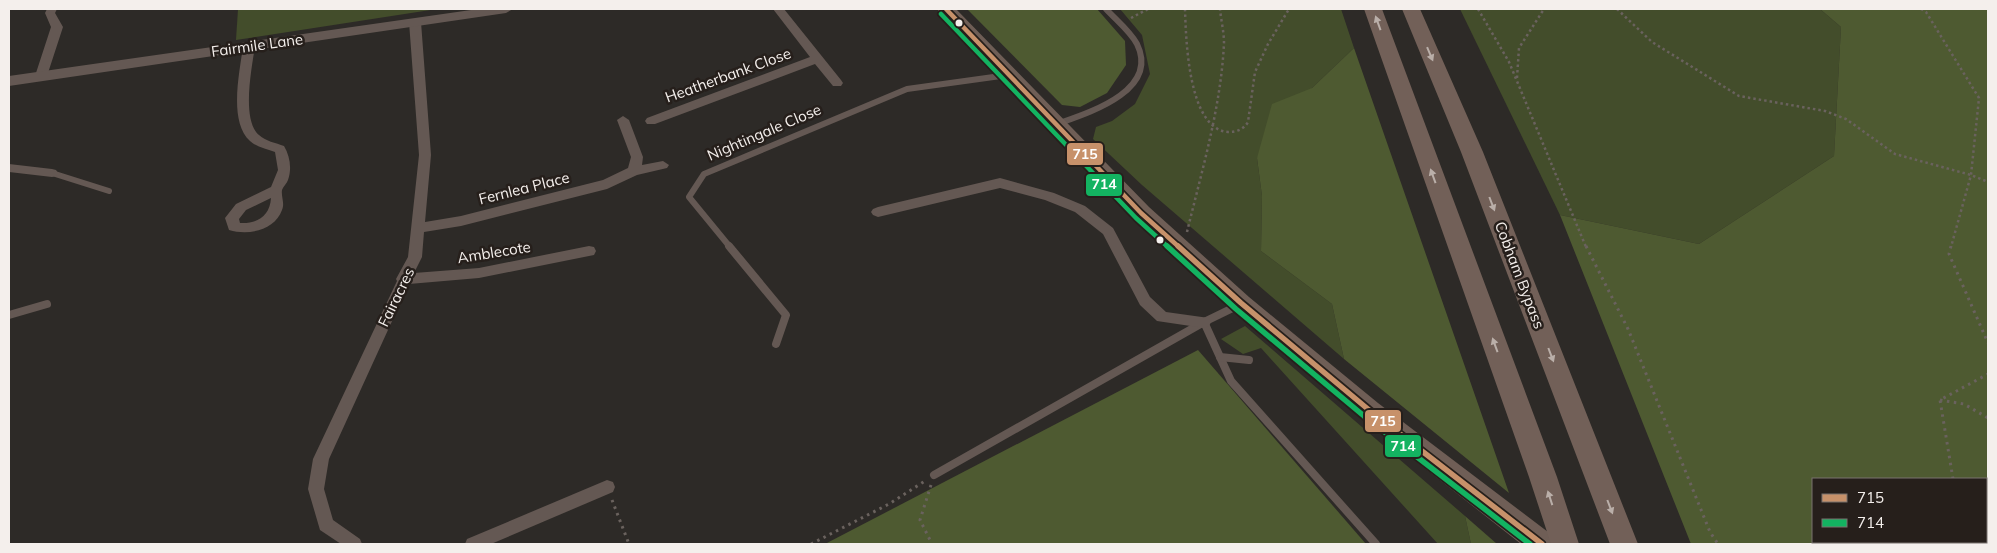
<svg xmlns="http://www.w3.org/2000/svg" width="1997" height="553" viewBox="0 0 1997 553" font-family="Mulish,sans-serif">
<rect width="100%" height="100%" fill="#2d2a27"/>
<g fill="#434d2b">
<polygon points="238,9 437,9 236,40"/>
<polygon points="1120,9 1341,9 1354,48 1312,88 1257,158 1262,196 1261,251 1332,304 1344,359 1142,185 1093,139 1096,127 1112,121 1135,104 1150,74 1142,35"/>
<polygon points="1460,9 1820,9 1841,27 1834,156 1699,244 1560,215"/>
<polygon points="1245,326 1465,516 1471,544 1438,544 1261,348 1243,354 1221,339"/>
</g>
<g fill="#4e5a31" fill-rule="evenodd">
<polygon points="967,9 1097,9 1125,41 1126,65 1107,93 1080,107 1062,105"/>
<path d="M1820,9H1988V544H1691L1560,215L1699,244L1834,156L1841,27ZM1813,479H1986V542H1813Z"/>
<polygon points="1354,48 1509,493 1344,359 1332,304 1261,251 1262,196 1257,158 1272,104 1312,88"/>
<polygon points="1198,350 1366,544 825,544"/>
<polygon points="1465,516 1497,544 1471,544"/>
</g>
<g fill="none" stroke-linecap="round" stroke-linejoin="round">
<g stroke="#6a625e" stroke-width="2.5" stroke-dasharray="2.5 3" stroke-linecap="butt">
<path d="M1185,9C1186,39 1188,129 1228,132C1237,132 1244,129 1248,122L1255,72L1268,44L1289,9"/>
<polyline points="1478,9 1509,62 1586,247"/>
<polyline points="1617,9 1652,42 1739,96 1825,111 1846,119 1895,154 1971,175 1988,182"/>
<polyline points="1921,9 1926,12 1979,98 1971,175 1951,247"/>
<polyline points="1131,18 1148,9"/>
<polyline points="1517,78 1519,48 1544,9"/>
<path d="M1187,232C1202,170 1221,107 1224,43C1224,32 1221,20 1220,9"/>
</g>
<g stroke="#6a625e" stroke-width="3" stroke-dasharray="2.5 4.5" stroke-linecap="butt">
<polyline points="1586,246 1628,329 1710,532 1718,544"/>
<polyline points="1951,246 1949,254 1988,343"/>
<polyline points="1940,400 1964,404 1988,418"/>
<polyline points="1953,479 1940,400 1988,374"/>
<polyline points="931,485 920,520 932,544"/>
<polyline points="612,500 629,544"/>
<polyline points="1986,540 1988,544"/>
<polyline points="811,544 889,504 925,481"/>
</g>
<g stroke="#645853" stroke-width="6">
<path d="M1057,124C1088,113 1160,91 1137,44C1130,31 1116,20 1106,9"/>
<polyline points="52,173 109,191"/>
<polyline points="730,247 689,197 704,174 907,89 1008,75"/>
</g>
<g stroke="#645853" stroke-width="8">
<polyline points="729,246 786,315 776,344"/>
<polyline points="9,315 47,304"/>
<polyline points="1204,322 1231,381 1376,544"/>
<polyline points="1220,357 1249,360"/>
<polyline points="934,475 1204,322 1239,305"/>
</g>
<g fill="#645853" fill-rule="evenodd">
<polygon points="47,9 57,9 55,13 63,27 47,76 41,80 35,76 51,27 45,13"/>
<polygon points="773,9 784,9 841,80 843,83 841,86 833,86 815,64 655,124 647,124 645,121 647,118 810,57"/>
<polygon points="415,19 421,22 431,155 425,222 461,216 603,180 628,168 631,157 617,120 623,116 629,120 643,157 642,165 663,161 669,165 667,168 637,175 607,189 461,226 424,232 422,257 414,273 479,268 589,246 594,247 596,251 594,255 479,278 409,284 329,459 324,489 333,520 360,539 362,544 341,544 320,530 308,489 313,459 397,281 396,279 408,257 419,155 409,22"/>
<path d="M249,42L255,46C252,67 241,120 259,135C265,141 276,143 284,146C290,156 292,169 288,180C287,183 283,187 282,190C281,197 285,203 282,210C275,230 249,236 229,230L225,218L236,204L271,187L278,170L275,152C267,149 256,147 250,141C228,121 240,71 243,46ZM271,198C270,216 257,224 240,223L239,219L246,210Z"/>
<polygon points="9,164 52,169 56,170 58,173 56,176 52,177 9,172"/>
<polygon points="1000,178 1054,193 1085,206 1113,228 1150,297 1166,312 1209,318 1211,322 1209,326 1204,328 1157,321 1140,305 1103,234 1075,212 1045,200 1000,188 878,217 873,215 871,212 873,209 878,207"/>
<polygon points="607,480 613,482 615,487 613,492 491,544 465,544 467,539"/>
</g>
<polygon fill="#645853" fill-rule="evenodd" points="478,9 513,9 506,13 9,86 9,76"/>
<polygon fill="#6f5e56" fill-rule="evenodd" points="937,9 956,9 1149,207 1249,297 1378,403 1552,535 1555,544 1521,544 1360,417 1233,309 1133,219"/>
<g fill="#726058" fill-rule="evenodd">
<polygon points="1364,9 1382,9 1557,477 1579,544 1551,544 1529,477"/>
<polygon points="1402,9 1420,9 1483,152 1638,544 1610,544 1461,152"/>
</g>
<defs>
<polyline id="bus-1-far1" points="946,9 1141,213 1179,247"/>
<polyline id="bus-1" points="1178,246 1241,303 1369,410 1542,544"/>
<polyline id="bus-2-far1" points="941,14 1136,218 1168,247"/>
<polyline id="bus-2" points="1167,246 1236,309 1364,416 1530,544"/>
</defs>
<use href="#bus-1-far1" stroke="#261f1b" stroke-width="8"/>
<use href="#bus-1" stroke="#261f1b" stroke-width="9"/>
<use href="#bus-2-far1" stroke="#261f1b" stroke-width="8"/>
<use href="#bus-2" stroke="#261f1b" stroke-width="9"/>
<use href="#bus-1-far1" stroke="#c7916a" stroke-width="4.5"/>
<use href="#bus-1" stroke="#c7916a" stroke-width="5.5"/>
<use href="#bus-2-far1" stroke="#13b361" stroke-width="4.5"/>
<use href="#bus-2" stroke="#13b361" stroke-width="5.5"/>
</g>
<defs><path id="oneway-solid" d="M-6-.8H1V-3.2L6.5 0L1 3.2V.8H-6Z" transform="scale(1.25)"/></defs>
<g fill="#baafa9">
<use href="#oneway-solid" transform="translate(1378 23) rotate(-110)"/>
<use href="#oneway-solid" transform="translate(1430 54) rotate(67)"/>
<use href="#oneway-solid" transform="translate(1433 176) rotate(-110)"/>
<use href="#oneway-solid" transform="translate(1492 204) rotate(69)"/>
<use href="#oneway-solid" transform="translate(1495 345) rotate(-110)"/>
<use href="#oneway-solid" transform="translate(1551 355) rotate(69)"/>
<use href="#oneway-solid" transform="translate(1550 498) rotate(-108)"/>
<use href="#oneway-solid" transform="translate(1610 507) rotate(69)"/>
</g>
<g fill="#f4efec" stroke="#261f1b" stroke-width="2">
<circle cx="959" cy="23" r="4.5"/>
<circle cx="1160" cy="240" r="4.5"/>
</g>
<g text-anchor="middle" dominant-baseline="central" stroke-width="5" stroke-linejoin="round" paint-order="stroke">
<g font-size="15" fill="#f4efec" stroke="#261f1b">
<text transform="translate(257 45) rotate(-8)">Fairmile Lane</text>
<text transform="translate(728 75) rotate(-20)">Heatherbank Close</text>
<text transform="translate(764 132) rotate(-23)">Nightingale Close</text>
<text transform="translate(524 188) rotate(-14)">Fernlea Place</text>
<text transform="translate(494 252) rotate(-9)">Amblecote</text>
<text transform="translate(1520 275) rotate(69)">Cobham Bypass</text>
<text transform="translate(396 297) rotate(-64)">Fairacres</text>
</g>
</g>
<g stroke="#261f1b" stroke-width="2">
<rect x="1066" y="142" width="38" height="24" rx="5" fill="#c7916a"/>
<rect x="1085" y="173" width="38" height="24" rx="5" fill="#13b361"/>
<rect x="1364" y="409" width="38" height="24" rx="5" fill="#c7916a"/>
<rect x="1384" y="434" width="38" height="24" rx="5" fill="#13b361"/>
</g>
<g font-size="14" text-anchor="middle" font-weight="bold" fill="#fff">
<text x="1085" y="159">715</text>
<text x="1104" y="189">714</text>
<text x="1383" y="426">715</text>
<text x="1403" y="451">714</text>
</g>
<rect width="1997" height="553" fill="none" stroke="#f4efec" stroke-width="20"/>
<rect x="1812" y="478" width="175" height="65" fill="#261f1b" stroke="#78726f"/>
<rect x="1822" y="494" width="25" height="8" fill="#c7916a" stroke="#78726f"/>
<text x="1857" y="503" font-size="15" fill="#f4efec">715</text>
<rect x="1822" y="519" width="25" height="8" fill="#13b361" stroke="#78726f"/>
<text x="1857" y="528" font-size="15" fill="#f4efec">714</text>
</svg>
